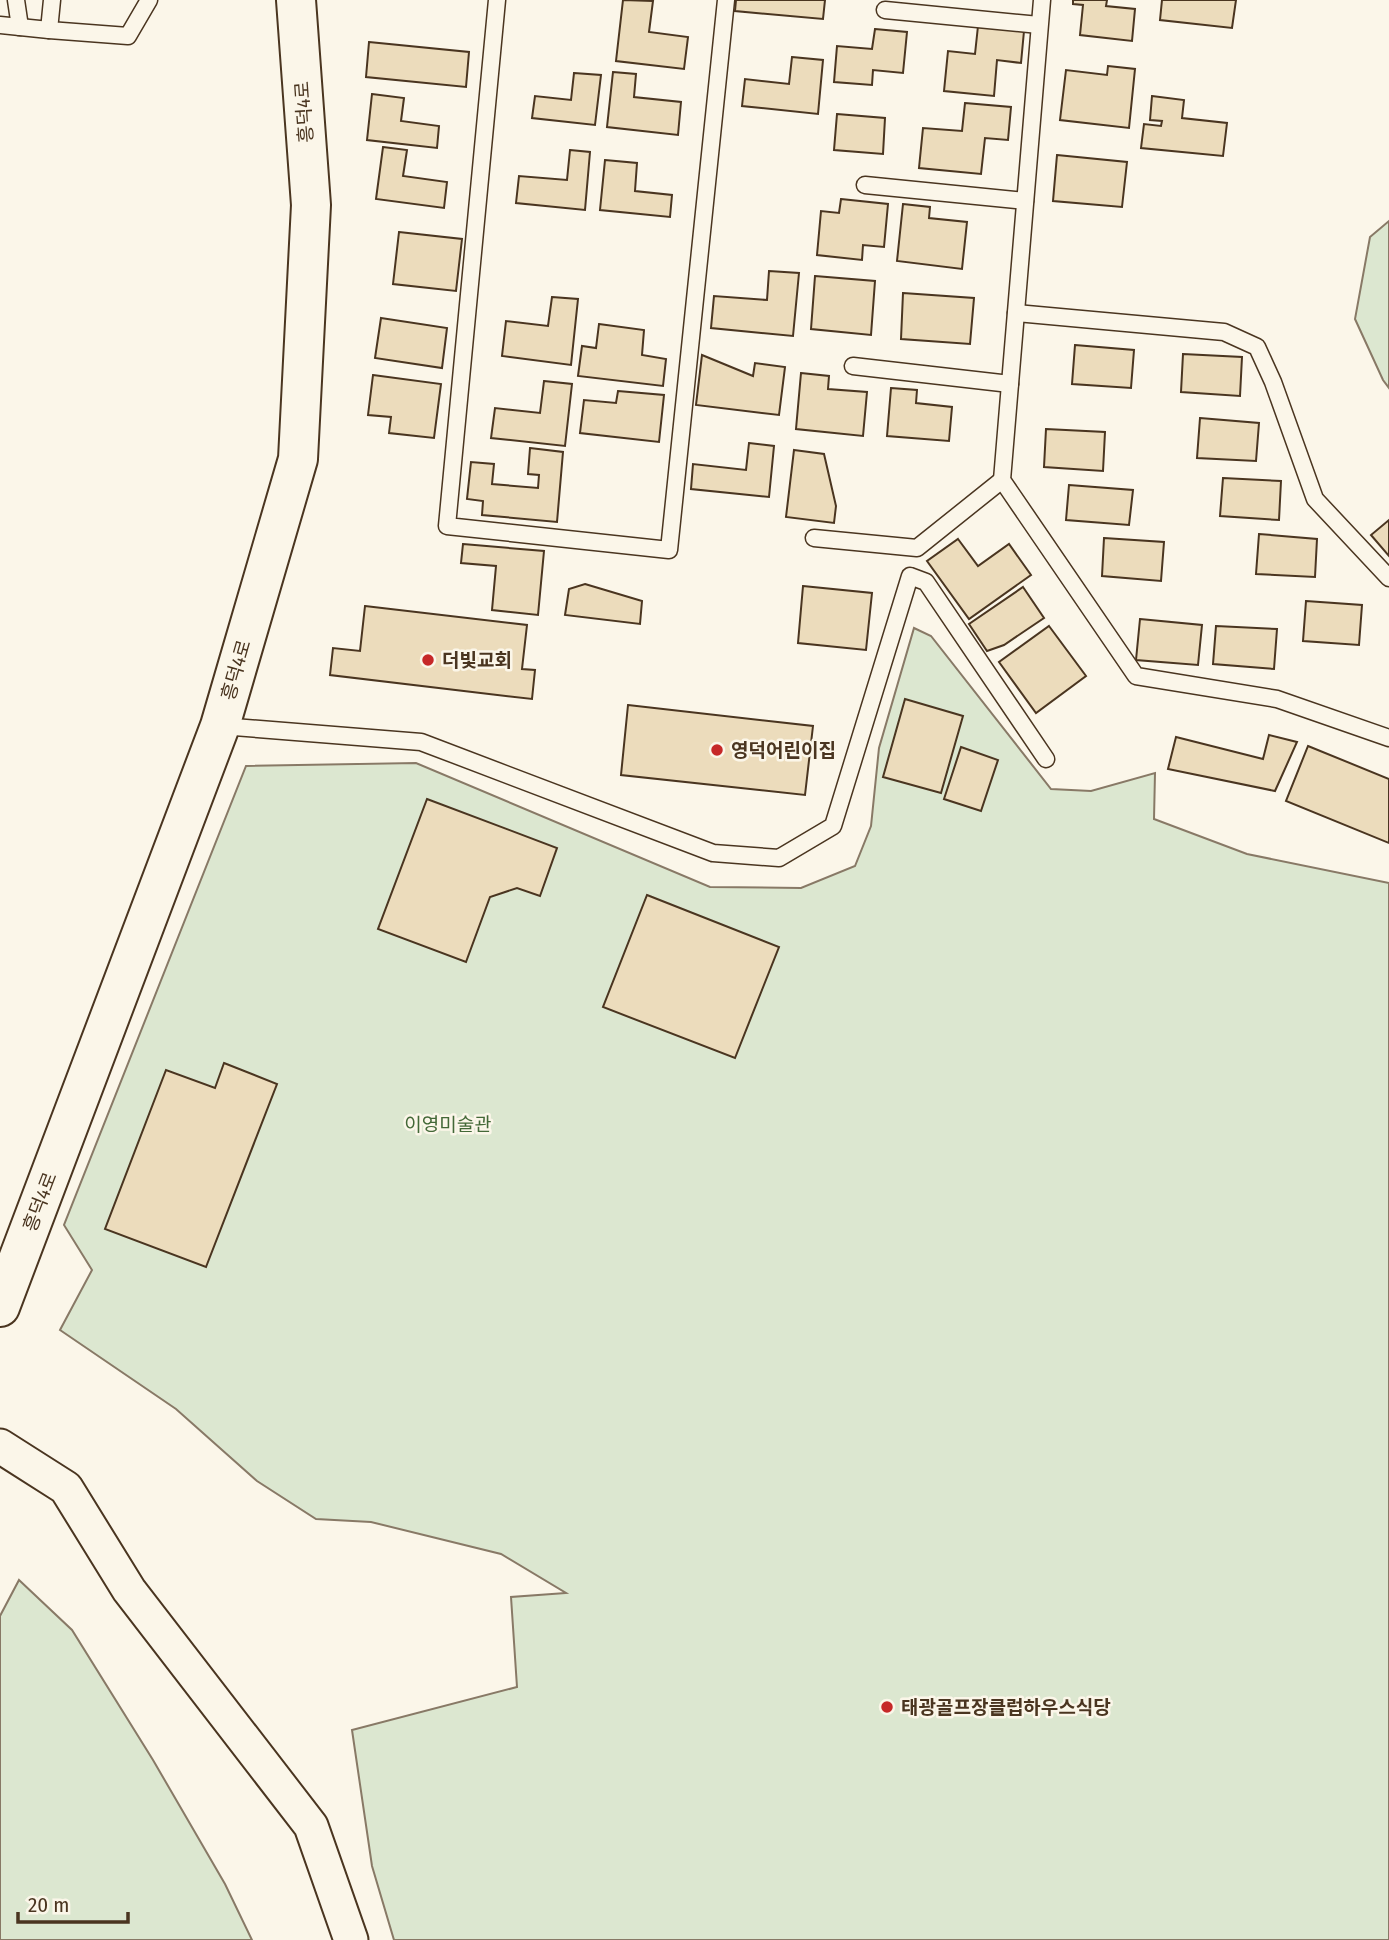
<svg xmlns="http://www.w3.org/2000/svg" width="1389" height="1940" viewBox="0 0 1389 1940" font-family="'Fira Sans Condensed','Noto Sans KR',sans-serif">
<rect width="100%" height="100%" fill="#fbf6e9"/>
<g fill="#dce7d0" stroke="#887966" stroke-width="2">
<polygon points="1389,221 1389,388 1383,380 1355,319 1370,237"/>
<polygon points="914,628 931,636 1051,789 1091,791 1155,773 1154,819 1247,854 1389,883 1389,1940 394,1940 372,1866 352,1730 517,1687 511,1597 566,1593 501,1554 371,1522 316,1519 257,1481 176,1409 60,1330 92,1270 64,1225 246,766 416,763 710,887 801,888 855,866 871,826 879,748"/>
<polygon points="19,1580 72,1630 153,1760 225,1884 252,1940 0,1940 0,1616"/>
</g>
<g fill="#ecdcbc" stroke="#4a3520" stroke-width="2">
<polygon points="623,0 653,1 649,32 688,37 684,69 616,61"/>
<polygon points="736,0 825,0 823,19 735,11"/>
<polygon points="1073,0 1107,0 1106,6 1135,9 1132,41 1080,35 1083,5 1073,4"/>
<polygon points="1162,0 1236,0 1232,28 1160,20"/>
<polygon points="978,26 1024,31 1021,63 997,60 994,96 944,91 948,51 975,54"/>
<polygon points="875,29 907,32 903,73 873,70 872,85 834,82 837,46 872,49"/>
<polygon points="369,42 469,52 466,87 366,77"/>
<polygon points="792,57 823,60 818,114 742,106 745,79 789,84"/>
<polygon points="1108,66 1135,69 1129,128 1060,120 1066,70 1107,75"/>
<polygon points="613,72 636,74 634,97 681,102 678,135 607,127"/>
<polygon points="574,73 601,75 595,125 532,118 535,96 571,100"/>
<polygon points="372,94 404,98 401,121 439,126 437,148 367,140"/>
<polygon points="1152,96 1184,100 1182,118 1227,123 1223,156 1141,148 1144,124 1161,126 1162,121 1150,120"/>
<polygon points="965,103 1011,107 1008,140 985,138 981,174 919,168 923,128 962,131"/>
<polygon points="837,114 885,118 883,154 834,150"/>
<polygon points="383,147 407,150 403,176 447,182 444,208 376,199"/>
<polygon points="570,150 590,152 585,210 516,203 519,176 567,180"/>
<polygon points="1057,155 1127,162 1122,207 1053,201"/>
<polygon points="605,160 637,163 635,191 672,195 670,217 600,210"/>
<polygon points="841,199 888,204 884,247 863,245 862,260 817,255 821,211 839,213"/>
<polygon points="903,204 930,207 929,218 967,222 962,269 897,261"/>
<polygon points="399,232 462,239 456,291 393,284"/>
<polygon points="769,271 799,273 793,336 711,328 714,296 767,300"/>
<polygon points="815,276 875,281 871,335 811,329"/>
<polygon points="903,293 974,298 970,344 901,339"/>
<polygon points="552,297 578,299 571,365 502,356 506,321 548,326"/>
<polygon points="381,318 447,328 442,368 375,358"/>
<polygon points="599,324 644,330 642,355 666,359 663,386 578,376 582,346 596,348"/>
<polygon points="1075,345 1134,350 1131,388 1072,384"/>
<polygon points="1183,354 1242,357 1240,396 1181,392"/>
<polygon points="702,355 753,376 755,363 785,367 779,415 696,405"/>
<polygon points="801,373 829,376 828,389 867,392 863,436 796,429"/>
<polygon points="373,375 441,384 434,438 389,433 391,417 368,415"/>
<polygon points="544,381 572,384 565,446 491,438 495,408 540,413"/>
<polygon points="891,388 917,390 916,403 952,407 949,441 887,436"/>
<polygon points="618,391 664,395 659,442 580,433 584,400 616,403"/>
<polygon points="1200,418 1259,423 1256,461 1197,458"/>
<polygon points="1046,429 1105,432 1103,471 1044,467"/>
<polygon points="749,443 774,446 769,497 691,489 693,464 746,470"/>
<polygon points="530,448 563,452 557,522 482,515 483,501 467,499 471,462 494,464 492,484 538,488 539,475 528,474"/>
<polygon points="794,450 824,454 836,506 834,523 786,517"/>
<polygon points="1223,478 1281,481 1279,520 1220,516"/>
<polygon points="1069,485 1133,490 1129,525 1066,520"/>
<polygon points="1389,520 1389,556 1371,535"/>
<polygon points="1259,534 1317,539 1315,577 1256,574"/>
<polygon points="1104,538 1164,542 1161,581 1102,576"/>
<polygon points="958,539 978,566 1009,544 1031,575 969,619 927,561"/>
<polygon points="463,544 544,551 538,615 492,610 496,566 461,563"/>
<polygon points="585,584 642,601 640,624 565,615 569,589"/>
<polygon points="803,586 872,593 866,650 798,643"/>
<polygon points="1023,587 1044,618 1004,645 987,651 969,624"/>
<polygon points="1306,601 1362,605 1359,645 1303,641"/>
<polygon points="365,606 527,625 522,669 535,670 532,699 330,675 333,648 360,651"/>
<polygon points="1140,619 1202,625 1198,665 1136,660"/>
<polygon points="1049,626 1086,676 1036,713 999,662"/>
<polygon points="1216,626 1277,629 1274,669 1213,664"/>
<polygon points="905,699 963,716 941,793 883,777"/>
<polygon points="628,705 813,726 805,795 621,775"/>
<polygon points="1269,735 1297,742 1275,791 1168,769 1176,737 1263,759"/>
<polygon points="1308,746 1389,779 1389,843 1286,801"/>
<polygon points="961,747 998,760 981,811 944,799"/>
<polygon points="427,799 557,848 540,896 517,888 490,897 466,962 378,929"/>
<polygon points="647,895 779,947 735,1058 603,1007"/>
<polygon points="224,1063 277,1084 206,1267 105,1229 166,1070 215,1088"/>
</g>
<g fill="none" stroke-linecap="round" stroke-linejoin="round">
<defs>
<g id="service">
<polyline points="16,0 20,27"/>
<polyline points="52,0 49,30 128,36 149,0"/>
<polyline points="497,0 447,526 669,550 726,0"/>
<polyline points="1042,0 1002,480 1136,676 1277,699 1389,738"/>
<polyline points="885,10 1039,25"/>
<polyline points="0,25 49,30"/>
<polyline points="865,185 1025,201"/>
<polyline points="1016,313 1224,332 1257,347 1273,382 1315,499 1389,578"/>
<polyline points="853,366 1010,384"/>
<polyline points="814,538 917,548 1002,480"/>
<polyline points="221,726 421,742 713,853 779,858 833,826 910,576 926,582 1046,759"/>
</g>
<polyline id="minor" points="0,1446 66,1488 129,1590 311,1826 351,1940"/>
<polyline id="tertiary" points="0,1307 220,726 298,459 311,205 296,0"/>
</defs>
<use href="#service" stroke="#4a3520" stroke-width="19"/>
<use href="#minor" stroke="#4a3520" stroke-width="37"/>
<use href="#tertiary" stroke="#4a3520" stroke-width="42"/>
<use href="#service" stroke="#fbf6e9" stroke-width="16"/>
<use href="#minor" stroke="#fbf6e9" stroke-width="33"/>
<use href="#tertiary" stroke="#fbf6e9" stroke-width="38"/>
</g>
<g fill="#c62828" stroke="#fbf6e9" stroke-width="2.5">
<circle cx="428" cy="660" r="7"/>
<circle cx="717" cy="750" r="7"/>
<circle cx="887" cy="1707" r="7"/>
</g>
<g text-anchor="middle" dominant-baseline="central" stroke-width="5" stroke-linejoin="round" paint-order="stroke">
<g font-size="19" fill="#4a3520" stroke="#fbf6e9">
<text transform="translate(304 112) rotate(-94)">흥덕4로</text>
<text transform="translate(236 670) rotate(-74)">흥덕4로</text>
<text transform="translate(40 1202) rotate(-69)">흥덕4로</text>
</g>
<g font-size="19" font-weight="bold" fill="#4a3520" stroke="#fbf6e9" text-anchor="start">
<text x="442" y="660">더빛교회</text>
<text x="731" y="750">영덕어린이집</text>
<text x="901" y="1707">태광골프장클럽하우스식당</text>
</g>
<g font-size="19" fill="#436837" stroke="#fbf6e9">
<text x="448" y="1124">이영미술관</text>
</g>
</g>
<path d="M18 1912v10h110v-10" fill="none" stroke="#4a3520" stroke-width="3.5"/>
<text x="28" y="1912" font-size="21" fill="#4a3520" stroke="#fbf6e9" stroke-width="5" paint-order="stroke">20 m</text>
</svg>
